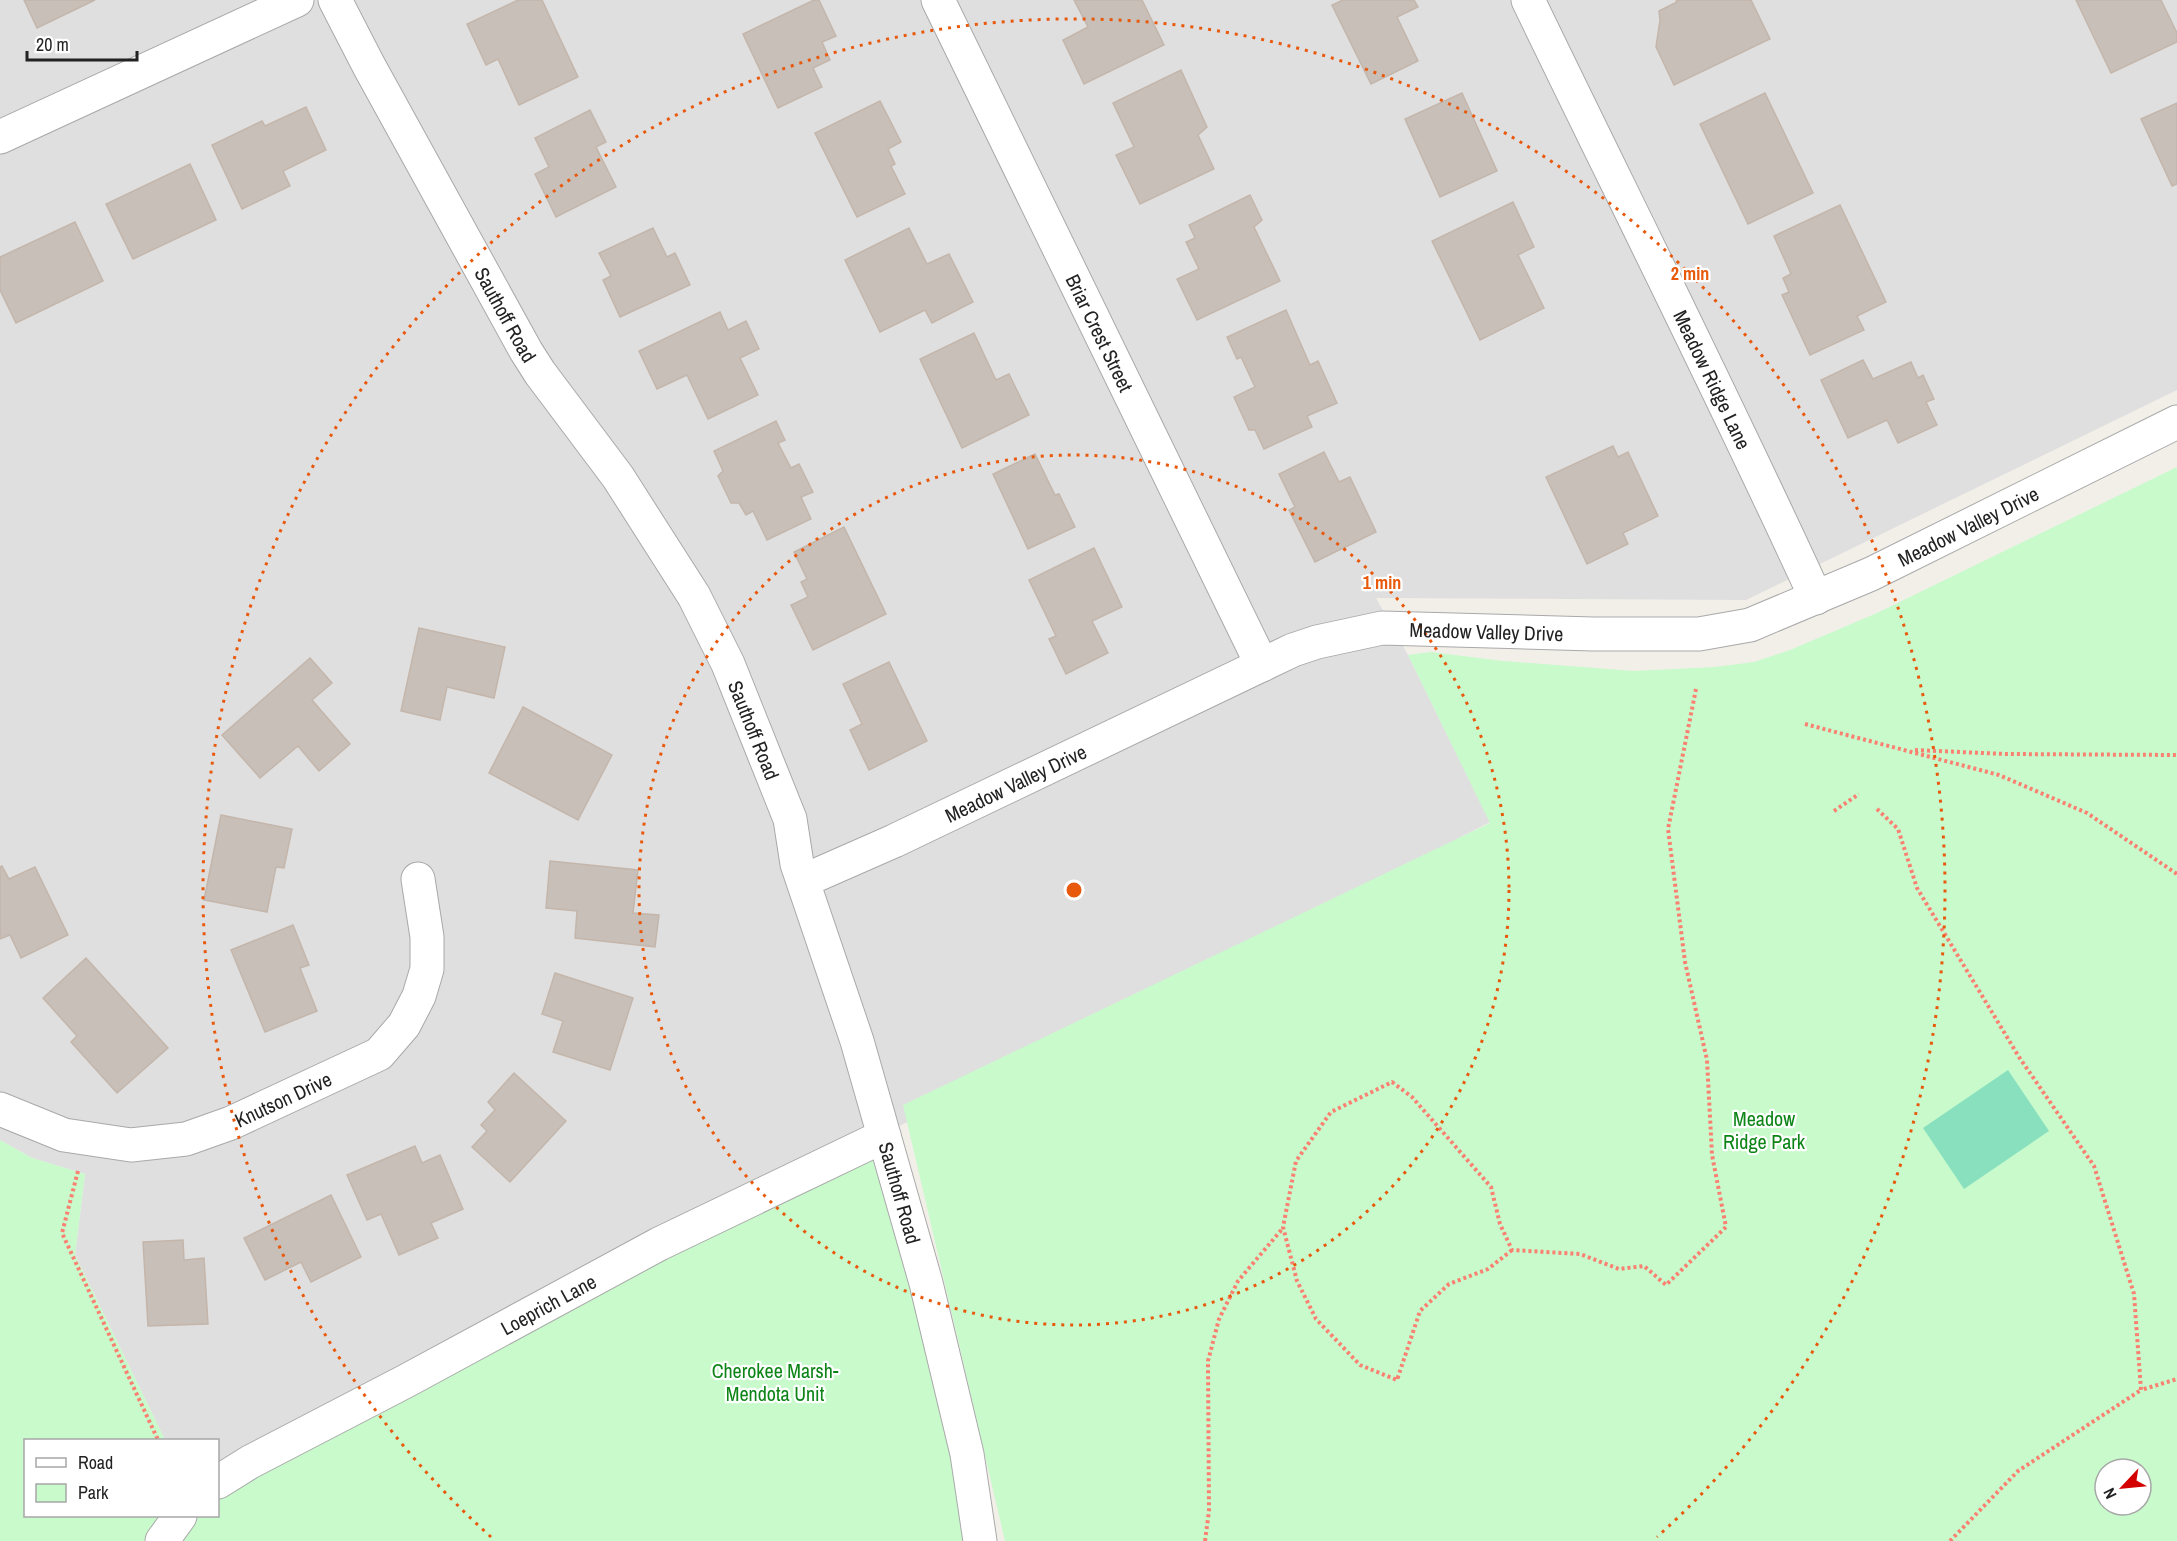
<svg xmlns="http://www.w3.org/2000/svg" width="2177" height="1541" viewBox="0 0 2177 1541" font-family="'Archivo Narrow',sans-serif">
<rect width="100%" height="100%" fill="#f2efe9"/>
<polygon fill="#e0dfdf" points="0,0 2177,0 2177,390 1746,600 1376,598 1408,655 1490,822 218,1477 218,1440 165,1440 75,1255 85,1174 32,1158 0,1140"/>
<g fill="#c8facc" fill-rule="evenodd">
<path d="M2177,467V1541H1005L903,1105L1490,823L1408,655L1431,652L1503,661L1634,671L1715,667L1754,662L1790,650L1877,613ZM2105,1469H2141V1505H2105Z"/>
<polygon points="0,1140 32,1158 85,1174 75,1255 165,1440 26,1440 26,1516 218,1516 218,1478 878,1152 971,1541 0,1541"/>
</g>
<polygon fill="#88e0be" points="2008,1070 2049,1131 1964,1189 1923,1128"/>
<g fill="#c7bfb8" stroke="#c4b6ab" stroke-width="1.5">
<polygon points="24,0 95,0 37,28"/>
<polygon points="518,0 542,0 578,77 519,105 498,59 486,65 467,24"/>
<polygon points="814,0 819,0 836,36 822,42 830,60 813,68 822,87 778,108 743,34"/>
<polygon points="1074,0 1142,0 1164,45 1084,84 1063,40 1088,27"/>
<polygon points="1343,0 1414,0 1418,7 1397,17 1418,61 1371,84 1332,5"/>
<polygon points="1676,0 1751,0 1770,39 1674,85 1656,47 1660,20 1659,11 1677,2"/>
<polygon points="2076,0 2161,0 2177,33 2177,42 2111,73"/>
<polygon points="1181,70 1207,127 1198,135 1214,169 1140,204 1116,155 1134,147 1113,103"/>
<polygon points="1462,93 1497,171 1440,197 1405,119"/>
<polygon points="1765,93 1813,193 1748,224 1700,124"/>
<polygon points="880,101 901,142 888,149 895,164 891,166 905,194 857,217 815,133"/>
<polygon points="2177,103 2177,184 2172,186 2141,119"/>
<polygon points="306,107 326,150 283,171 290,186 242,209 212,145 262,121 265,126"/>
<polygon points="590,110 606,142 596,147 616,187 556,217 535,174 549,167 535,138"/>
<polygon points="190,164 216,220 133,259 106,204"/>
<polygon points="1250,195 1262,220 1254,227 1280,281 1197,320 1177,279 1199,269 1186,242 1195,238 1189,225"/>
<polygon points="1513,202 1534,247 1518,255 1544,308 1480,340 1432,241"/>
<polygon points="1840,205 1886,302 1857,316 1864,330 1810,355 1782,295 1789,292 1783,278 1791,274 1774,236"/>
<polygon points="75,222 103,281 16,323 0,290 0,257"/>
<polygon points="653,228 667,257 675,253 690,285 620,317 603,280 611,276 599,253"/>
<polygon points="909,228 927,264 949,254 973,302 932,323 925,310 880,332 845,260"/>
<polygon points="1286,310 1310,365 1318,361 1337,403 1307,416 1312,427 1264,449 1255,430 1249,430 1234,397 1255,387 1241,357 1237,359 1227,337"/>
<polygon points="720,312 728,330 746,321 759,349 740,358 758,395 708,419 687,375 657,389 639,351"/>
<polygon points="974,333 996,380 1009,374 1029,415 962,448 920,359"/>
<polygon points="1863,360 1873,379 1911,362 1918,378 1923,375 1934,399 1926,402 1937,425 1898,443 1887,420 1848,438 1821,380"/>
<polygon points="776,421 785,440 778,443 791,468 799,464 813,492 801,497 811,519 767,540 753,511 746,515 739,503 731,503 718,476 723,471 714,451"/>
<polygon points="1613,446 1618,457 1628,452 1658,516 1623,533 1628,544 1587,564 1546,477"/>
<polygon points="1324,452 1339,482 1350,477 1376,532 1315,562 1289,510 1295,507 1279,474"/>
<polygon points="1035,454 1055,495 1059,494 1075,527 1028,549 993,474"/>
<polygon points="844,527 886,614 813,650 791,605 808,597 801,582 807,579 794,552"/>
<polygon points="1094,548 1122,607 1092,621 1108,653 1066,674 1049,639 1056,636 1029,580"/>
<polygon points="419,628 505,647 494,698 447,687 440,720 401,711"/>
<polygon points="310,658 332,683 312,700 350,744 319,771 298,746 260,778 222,735"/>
<polygon points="889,662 927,741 869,770 850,730 862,724 843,684"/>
<polygon points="523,707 612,755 578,820 489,773"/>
<polygon points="221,815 292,829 284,868 276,867 267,912 204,900"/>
<polygon points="550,861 638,870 633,913 659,915 655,947 575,938 577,911 546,908"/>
<polygon points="2,866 9,879 35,867 68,935 21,958 10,935 0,939 0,867"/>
<polygon points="293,925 309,965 300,968 317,1011 265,1032 231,950"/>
<polygon points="86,958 168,1048 117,1093 71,1042 77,1036 43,998"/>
<polygon points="555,973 633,998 610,1070 553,1052 563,1021 542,1014"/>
<polygon points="514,1073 566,1121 510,1182 472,1147 487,1131 481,1125 495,1110 488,1102"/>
<polygon points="415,1146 422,1163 440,1155 463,1209 431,1223 438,1238 399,1255 381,1214 367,1220 347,1175"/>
<polygon points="331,1195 361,1257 311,1282 301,1262 265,1280 244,1238"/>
<polygon points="183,1240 184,1260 204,1258 208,1324 148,1326 143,1242"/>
</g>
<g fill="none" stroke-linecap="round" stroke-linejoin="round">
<defs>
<g id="minor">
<path id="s1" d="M335,0L369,66L526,351L540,373L618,477L694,596L728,664L790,819L797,864L857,1041L926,1283L967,1454L980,1541"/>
<path id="s2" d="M938,0L1262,665"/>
<path id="s3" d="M1528,0C1624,199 1724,397 1816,598"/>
<polyline points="0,137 297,0"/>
<path id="s4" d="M803,881L894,841L1293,650L1317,642L1382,628L1593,634H1699L1750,625L1871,574L2177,422"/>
<path id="s5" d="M0,1109L64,1135L131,1145L186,1139L231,1123L379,1054L404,1025L419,996L427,969V937L418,879"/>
<path id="s6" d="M218,1482L250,1462L406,1381L659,1244L884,1136"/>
<polyline points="162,1541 180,1516"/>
</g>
</defs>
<use href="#minor" stroke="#a9a9a9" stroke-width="35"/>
<g stroke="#fa8072" stroke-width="4" stroke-dasharray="3 3" stroke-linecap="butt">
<polyline points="1805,724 1999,775 2087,813 2177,874"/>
<polyline points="1915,750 2005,754 2177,755"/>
<polyline points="1877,809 1898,829 1917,888 2019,1057 2094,1166 2134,1294 2141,1390 2177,1379"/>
<polyline points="1834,811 1859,794"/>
<polyline points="78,1171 62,1233 158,1440"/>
<polyline points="1512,1250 1488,1269 1449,1284 1420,1311 1397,1380 1360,1365 1316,1319 1297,1281 1283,1227 1296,1161 1331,1112 1392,1082 1412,1097 1491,1187 1500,1224 1512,1250 1580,1254 1619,1269 1644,1266 1666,1285 1726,1227 1712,1155 1707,1060 1685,962 1668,829 1696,689"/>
<polyline points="1205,1541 1209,1511 1208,1361 1219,1319 1238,1281 1283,1228"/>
<polyline points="1950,1541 2018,1471 2141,1390"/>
</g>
<use href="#minor" stroke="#fff" stroke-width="33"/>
</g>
<g fill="none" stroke="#e8590c" stroke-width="3" stroke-dasharray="3 6">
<circle cx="1074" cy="890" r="435"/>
<path d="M491 1537A871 871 0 1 1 1657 1537"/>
</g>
<g text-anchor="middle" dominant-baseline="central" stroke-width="4.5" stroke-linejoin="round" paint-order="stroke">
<g font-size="20" fill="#222" stroke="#fff">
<text stroke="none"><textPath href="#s1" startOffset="358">Sauthoff Road</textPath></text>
<text stroke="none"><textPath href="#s2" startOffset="370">Briar Crest Street</textPath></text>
<text stroke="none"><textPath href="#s3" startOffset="422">Meadow Ridge Lane</textPath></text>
<text stroke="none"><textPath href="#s4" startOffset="1242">Meadow Valley Drive</textPath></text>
<text stroke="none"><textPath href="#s4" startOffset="738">Meadow Valley Drive</textPath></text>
<text stroke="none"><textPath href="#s1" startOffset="844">Sauthoff Road</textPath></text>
<text stroke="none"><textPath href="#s4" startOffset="234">Meadow Valley Drive</textPath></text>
<text stroke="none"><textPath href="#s5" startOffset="297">Knutson Drive</textPath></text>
<text stroke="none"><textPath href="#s1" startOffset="1330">Sauthoff Road</textPath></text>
<text stroke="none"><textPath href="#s6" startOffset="375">Loeprich Lane</textPath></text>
</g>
<g font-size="20" fill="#0c8416" stroke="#fff">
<text x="1764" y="1118">Meadow<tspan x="1764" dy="23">Ridge Park</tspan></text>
<text x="775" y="1370">Cherokee Marsh-<tspan x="775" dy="23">Mendota Unit</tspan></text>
</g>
</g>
<circle cx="1074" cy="890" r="9" fill="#e8590c" stroke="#fff" stroke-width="3"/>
<g font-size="18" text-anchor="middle" font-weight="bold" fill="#e8590c" stroke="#fff" stroke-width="4.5" stroke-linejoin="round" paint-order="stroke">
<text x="1690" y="280">2 min</text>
<text x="1382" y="589">1 min</text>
</g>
<rect x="24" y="1439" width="195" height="78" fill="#ffffff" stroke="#a7a7a7" stroke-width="1.5"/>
<rect x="36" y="1458" width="30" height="9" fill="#ffffff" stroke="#a7a7a7" stroke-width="1.5"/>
<text x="78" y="1469" font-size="18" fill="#222222">Road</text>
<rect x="36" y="1484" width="30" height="18" fill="#c8facc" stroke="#a7a7a7" stroke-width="1.5"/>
<text x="78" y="1499" font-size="18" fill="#222222">Park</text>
<g transform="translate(2123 1487) rotate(244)"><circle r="28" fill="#ffffff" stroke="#a7a7a7" stroke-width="1.5"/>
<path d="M0-4.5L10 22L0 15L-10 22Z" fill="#d40000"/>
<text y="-9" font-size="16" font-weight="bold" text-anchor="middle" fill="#222222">N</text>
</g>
<path d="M27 51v9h110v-9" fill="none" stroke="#222222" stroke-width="3"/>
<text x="36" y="51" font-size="18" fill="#222222" stroke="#ffffff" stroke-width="4.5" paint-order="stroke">20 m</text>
</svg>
